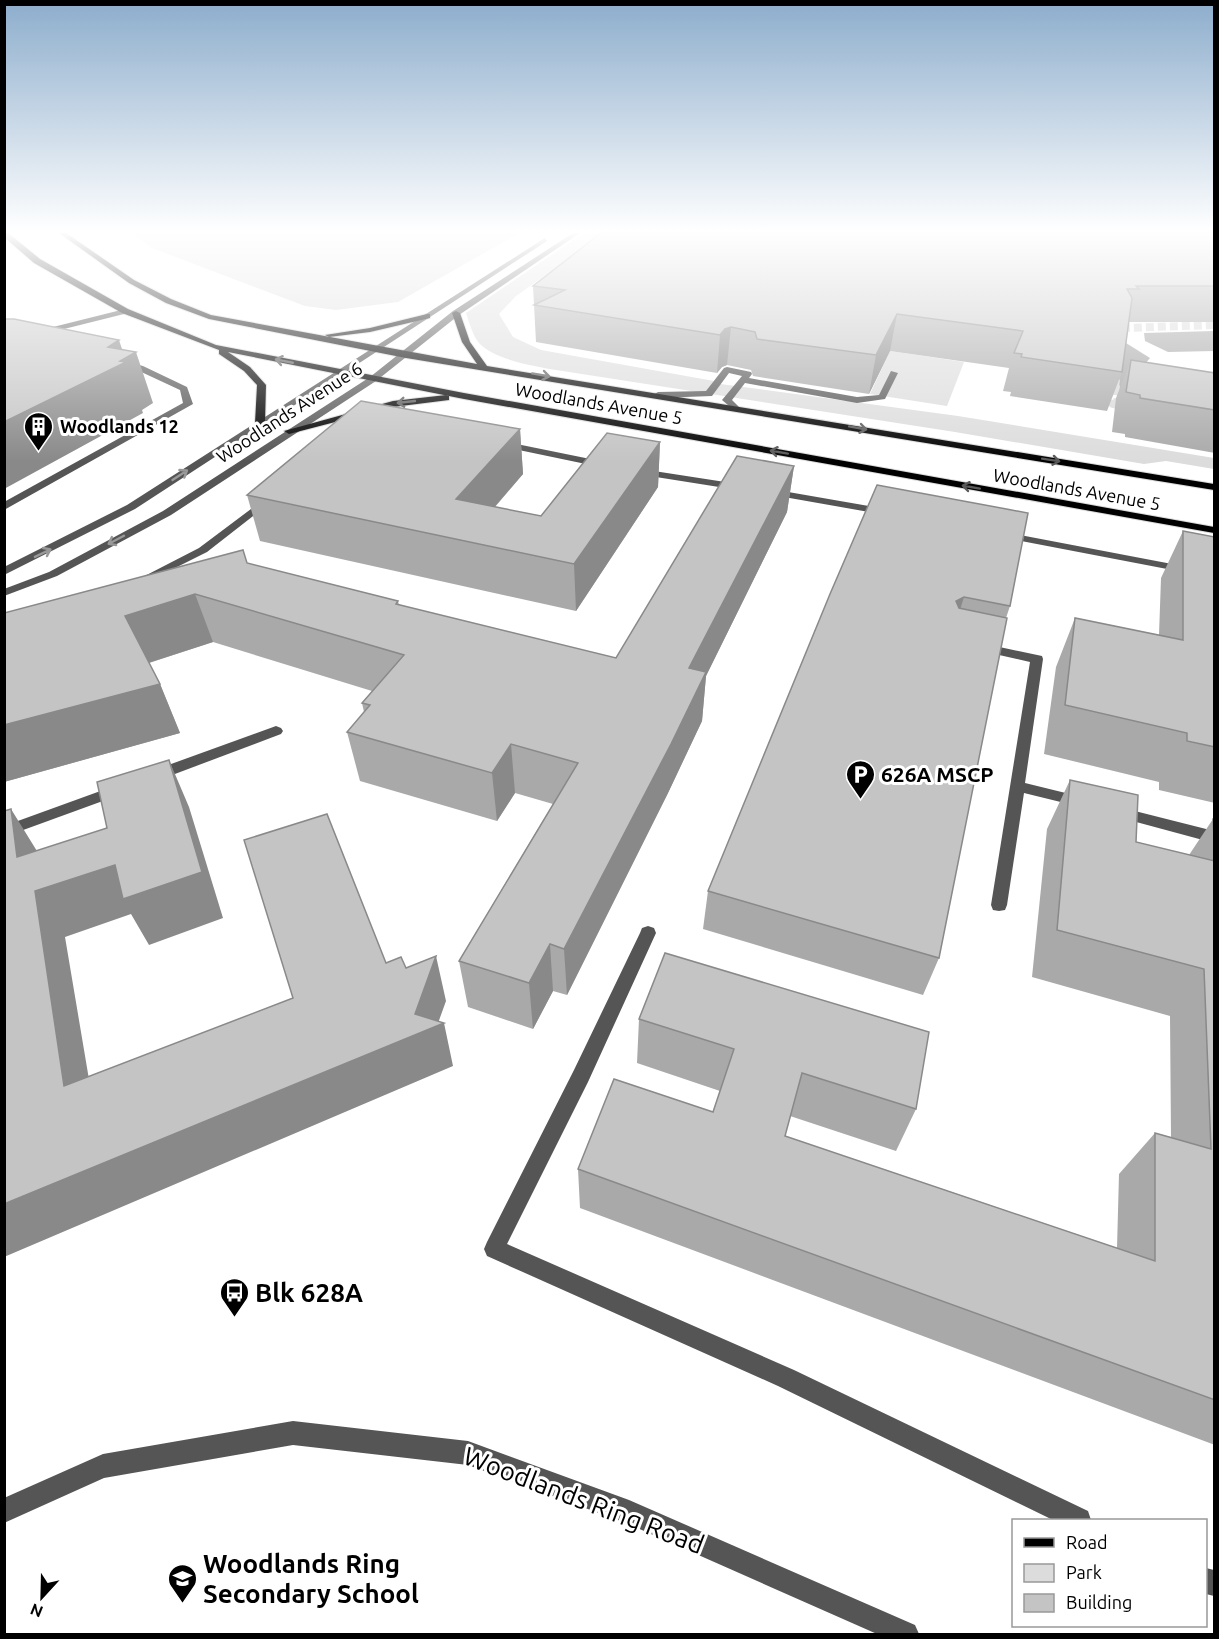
<svg xmlns="http://www.w3.org/2000/svg" width="1219" height="1639" viewBox="0 0 1219 1639" font-family="Ubuntu,sans-serif">
<rect width="100%" height="100%" fill="#fff"/>
<g fill="#dcdcdc">
<polygon points="132,233 519,233 398,302 336,310 305,306 152,248"/>
<path d="M584,233H605L516,296L499,314L513,337L541,350L714,381L713,383L958,416L1214,458V469L1166,461L1144,464L955,432L556,370C534,366 495,360 479,343C473,336 469,322 466,313Z"/>
<polygon points="890,351 964,362 947,406 870,394"/>
</g>
<g fill="#a3a3a3">
<polygon points="1214,331 1214,351 1168,352 1145,341 1144,333"/>
<polygon points="1126,343 1150,358 1145,364 1214,404 1108,388 1120,375"/>
</g>
<g fill="none" stroke-linecap="round" stroke-linejoin="round">
<g stroke="#d9d9d9" stroke-width="8" stroke-dasharray="8 4" stroke-linecap="butt">
<polyline points="1121,341 1123,328 1214,325"/>
<polyline points="1115,387 1117,371"/>
</g>
<polyline stroke="#d9d9d9" stroke-width="10" stroke-dasharray="10 5" stroke-linecap="butt" points="1115,385 1113,403 1135,406"/>
<defs>
<g id="major">
<polygon points="4,233 8,233 40,259 128,309 216,345 464,393 1214,527 1214,533 464,399 228,352 250,367 266,385 265,423 260,426 255,423 257,385 244,371 219,354 219,350 122,313 34,263 4,237"/>
<polygon points="59,233 66,233 134,280 171,299 211,315 477,364 462,342 452,313 456,311 460,313 470,342 487,366 1214,484 1214,490 406,358 209,319 166,303 129,283"/>
<polygon points="427,314 430,314 430,318 370,332 329,337 325,335 370,328"/>
<polygon points="446,395 449,396 449,400 393,407 289,434 284,431 393,401"/>
</g>
</defs>
<use href="#major" stroke="#dbdbdb" stroke-width="2"/>
<g fill="#555" fill-rule="evenodd">
<polygon points="573,233 580,233 459,315 376,381 171,515 57,576 4,596 4,589 49,572 163,511 370,377 453,311"/>
<polygon points="545,238 547,241 135,509 4,575 4,567 127,505"/>
<polygon points="125,309 129,311 128,313 32,337 4,327 4,322 33,332"/>
<polygon points="124,361 143,366 187,387 193,404 4,510 4,502 183,403 180,390 137,370 121,366 120,364"/>
<polygon points="727,367 751,372 752,374 749,378 857,397 879,395 891,371 898,373 885,399 857,403 745,383 732,400 740,408 735,411 722,400 742,376 729,373 712,396 658,398 653,395 658,392 706,391 724,368"/>
<polygon points="502,441 605,462 610,465 605,468 499,446 497,444"/>
<polygon points="641,469 738,484 743,487 738,490 637,474 637,470"/>
<polygon points="771,489 886,509 891,512 886,515 767,494 766,492"/>
<polygon points="267,497 272,500 271,502 207,552 143,584 135,584 133,582 199,548"/>
<polygon points="1004,532 1214,572 1214,578 1000,537 998,535"/>
<polygon points="981,643 1042,656 1043,659 1025,783 1086,798 1088,802 1081,807 1024,793 1007,905 1005,910 999,911 993,910 991,905 1030,662 977,650 975,647"/>
<polygon points="276,726 281,728 283,731 281,734 159,780 154,781 147,776 149,772"/>
<polygon points="117,785 124,790 122,794 4,837 4,826"/>
<polygon points="1119,807 1214,831 1214,843 1114,816 1112,812 1114,808"/>
<polygon points="648,926 654,928 656,933 588,1082 507,1244 794,1370 1088,1511 1091,1520 1053,1520 778,1386 487,1256 484,1249 487,1242 574,1070 640,933 642,928"/>
<polygon points="293,1421 468,1441 629,1500 915,1625 919,1634 877,1634 626,1523 468,1465 293,1445 104,1478 4,1523 4,1498 103,1454"/>
<polygon points="1206,1568 1214,1570 1214,1596 1206,1594"/>
</g>
<use href="#major" fill="#000" fill-rule="evenodd"/>
</g>
<g fill="#a9a9a9">
<polygon points="1215,233 1215,322 1129,322 1122,372 1107,411 1010,396 1011,392 1003,391 1009,368 890,351 869,394 753,376 751,370 727,365 722,367 717,373 536,342 533,286"/>
<polygon points="1131,360 1215,373 1215,453 1125,437 1125,434 1112,432 1116,398"/>
<polygon points="520,429 523,474 495,507 541,516 660,442 658,487 576,611 260,541 247,495"/>
<polygon points="794,466 787,512 706,676 702,721 668,793 567,995 553,991 533,1029 468,1007 459,961 553,804 515,793 497,821 360,781 347,732 364,712 362,703 372,691 213,642 149,663 160,684 180,733 4,782 4,613 247,563 398,601 399,605 616,658"/>
<polygon points="877,485 1010,606 1006,618 939,958 923,995 703,929 708,891"/>
<polygon points="1183,531 1215,537 1215,803 1159,790 1159,782 1044,754 1056,667 1075,618 1159,635 1161,578"/>
<polygon points="1070,780 1136,842 1189,855 1213,819 1215,819 1215,1445 580,1208 578,1169 713,1112 720,1091 637,1063 639,1019 665,953 916,1109 896,1151 790,1116 785,1136 1117,1248 1119,1174 1155,1133 1171,1137 1170,1016 1032,977 1047,829"/>
</g>
<g fill="#898989">
<polygon points="897,314 890,351 869,394 876,355"/>
<polygon points="731,327 727,365 722,367 717,373 720,335 725,329"/>
<polygon points="119,340 125,358 136,352 153,403 142,410 143,413 4,489 4,422 108,347"/>
<polygon points="520,429 523,474 465,541 456,499"/>
<polygon points="660,442 658,487 576,611 574,564"/>
<polygon points="794,466 787,512 706,676 702,721 668,793 567,995 564,949 689,668"/>
<polygon points="195,594 213,642 145,664 125,616"/>
<polygon points="964,597 952,635 956,601"/>
<polygon points="160,684 180,733 4,782 4,725"/>
<polygon points="511,744 515,793 497,821 492,773"/>
<polygon points="169,760 189,807 223,918 149,945 131,914 65,937 97,1127 64,1086 35,891 17,857 11,809 40,856 115,865"/>
<polygon points="550,944 553,991 533,1029 529,983"/>
<polygon points="436,956 446,1001 437,1026 444,1023 453,1066 4,1257 4,1204 415,1014"/>
</g>
<g fill="#c4c4c4" stroke="#898989" stroke-width="1.5">
<polygon points="601,233 1215,233 1215,286 1136,286 1139,289 1127,289 1132,298 1122,372 1021,357 1022,354 1014,353 1023,331 897,314 876,355 757,339 755,332 731,327 725,329 720,335 534,305 565,290 533,286"/>
<polygon points="4,319 14,319 119,340 108,347 136,352 120,361 126,362 4,422"/>
<polygon points="1131,360 1215,373 1215,410 1140,398 1140,395 1126,392"/>
<polygon points="361,401 520,429 456,499 541,516 607,433 660,442 574,564 247,495"/>
<polygon points="737,456 794,466 689,668 706,672 671,744 564,949 550,944 529,983 459,961 578,763 511,744 492,773 347,732 370,705 362,703 404,655 195,594 125,616 160,684 4,725 4,613 243,550 247,563 398,601 396,604 616,658"/>
<polygon points="877,485 1028,513 1010,606 964,597 956,601 959,608 1007,618 939,958 708,891 830,594"/>
<polygon points="1183,531 1215,537 1215,747 1187,741 1187,733 1065,705 1075,618 1183,640"/>
<polygon points="169,760 202,872 123,899 115,865 35,891 64,1086 293,998 244,840 327,814 386,963 401,957 406,968 436,956 415,1014 444,1023 4,1204 4,811 11,809 17,857 107,828 97,782"/>
<polygon points="1070,780 1138,795 1136,842 1215,861 1215,1400 578,1169 614,1079 713,1112 734,1049 639,1019 665,953 929,1032 916,1109 802,1073 785,1136 1155,1261 1155,1133 1211,1149 1204,969 1057,930"/>
<polygon points="1213,819 1215,819 1215,857"/>
</g>
<defs><path id="oneway-shaft" d="M-6 0H5M1.5-3L5.5 0L1.5 3" fill="none" stroke-width="1.6" stroke-linecap="round" stroke-linejoin="round" transform="scale(1.5)"/></defs>
<g stroke="#595959">
<use href="#oneway-shaft" transform="translate(284 361) rotate(-169)"/>
<use href="#oneway-shaft" transform="translate(541 375) rotate(10)"/>
<use href="#oneway-shaft" transform="translate(406 402) rotate(174)"/>
<use href="#oneway-shaft" transform="translate(858 428) rotate(10)"/>
<use href="#oneway-shaft" transform="translate(779 452) rotate(-170)"/>
<use href="#oneway-shaft" transform="translate(1051 460) rotate(9)"/>
<use href="#oneway-shaft" transform="translate(971 487) rotate(-170)"/>
</g>
<g stroke="#999">
<use href="#oneway-shaft" transform="translate(180 475) rotate(-33)"/>
<use href="#oneway-shaft" transform="translate(116 540) rotate(152)"/>
<use href="#oneway-shaft" transform="translate(43 553) rotate(-26)"/>
</g>
<linearGradient id="sky" x2="0" y2="1"><stop stop-color="#8cadcc"/><stop offset="0.5" stop-color="#fff"/><stop offset="1" stop-color="#fff" stop-opacity="0"/></linearGradient>
<rect width="1219" height="462" fill="url(#sky)"/>
<defs>
<symbol id="building-pin" viewBox="-11 -11 22 30"><path d="M0 17L-7.5 6A9.5 9.5 0 1 1 7.5 6Z" fill="#000" stroke="#fff"/><path d="M-4-6H4V6H1V3H-1V6H-4ZM-2.5-4.3h1.7v1.8h-1.7ZM.8-4.3h1.7v1.8H.8ZM-2.5-1h1.7V.8h-1.7ZM.8-1h1.7V.8H.8Z" fill="#fff"/></symbol>
<symbol id="parking-pin" viewBox="-11 -11 22 30"><path d="M0 17L-7.5 6A9.5 9.5 0 1 1 7.5 6Z" fill="#000" stroke="#fff"/><path d="M-3.5-5.5H1a3.5 3.5 0 0 1 0 7H-1V5.5H-3.5ZM-1-3.4V-.6H.8a1.4 1.4 0 0 0 0-2.8Z" fill="#fff"/></symbol>
<symbol id="bus-pin" viewBox="-11 -11 22 30"><path d="M0 17L-7.5 6A9.5 9.5 0 1 1 7.5 6Z" fill="#000" stroke="#fff"/><path d="M-5-6H5V4H4V6H2V4H-2V6H-4V4H-5ZM-3.5-4V0h7V-4ZM-3.5 1.2v1.5H-2V1.2ZM2 1.2v1.5H3.5V1.2Z" fill="#fff"/></symbol>
<symbol id="school-pin" viewBox="-11 -11 22 30"><path d="M0 17L-7.5 6A9.5 9.5 0 1 1 7.5 6Z" fill="#000" stroke="#fff"/><path d="M0-5L7-2L0 1L-7-2ZM-4 1L0 2.5L4 1V4Q0 6-4 4Z" fill="#fff"/></symbol>
</defs>
<g fill-rule="evenodd">
<use href="#building-pin" x="22" y="410" width="33" height="45"/>
<use href="#parking-pin" x="844" y="758" width="33" height="45"/>
<use href="#bus-pin" x="218" y="1276" width="33" height="45"/>
<use href="#school-pin" x="166" y="1562" width="33" height="45"/>
</g>
<g text-anchor="middle" dominant-baseline="central" stroke-width="6" stroke-linejoin="round" paint-order="stroke">
<g font-size="18" fill="#000" stroke="#fff">
<text transform="translate(599 403) rotate(10)">Woodlands Avenue 5</text>
<text transform="translate(289 412) rotate(-33)">Woodlands Avenue 6</text>
<text transform="translate(1077 489) rotate(10)">Woodlands Avenue 5</text>
</g>
<g font-size="18" font-weight="bold" fill="#000" stroke="#fff" text-anchor="start">
<text x="60" y="426">Woodlands 12</text>
</g>
<g font-size="21" font-weight="bold" fill="#000" stroke="#fff" text-anchor="start">
<text x="881" y="774">626A MSCP</text>
</g>
<g font-size="26" font-weight="bold" fill="#000" stroke="#fff" text-anchor="start">
<text x="255" y="1292">Blk 628A</text>
<text x="203" y="1563">Woodlands Ring<tspan x="203" dy="30">Secondary School</tspan></text>
</g>
<g font-size="26" fill="#000" stroke="#fff">
<text transform="translate(584 1500) rotate(21)">Woodlands Ring Road</text>
</g>
</g>
<rect width="1219" height="1639" fill="none" stroke="#000000" stroke-width="12"/>
<rect x="1012" y="1519" width="195" height="108" fill="#ffffff" stroke="#999999" stroke-width="1.5"/>
<rect x="1024" y="1538" width="30" height="9" fill="#000000" stroke="#999999" stroke-width="1.5"/>
<text x="1066" y="1549" font-size="18" fill="#000000">Road</text>
<rect x="1024" y="1564" width="30" height="18" fill="#dcdcdc" stroke="#999999" stroke-width="1.5"/>
<text x="1066" y="1579" font-size="18" fill="#000000">Park</text>
<rect x="1024" y="1594" width="30" height="18" fill="#c4c4c4" stroke="#999999" stroke-width="1.5"/>
<text x="1066" y="1609" font-size="18" fill="#000000">Building</text>
<g transform="translate(42 1597) rotate(202)" stroke="#ffffff" stroke-width="4.5" paint-order="stroke">
<path d="M0-4.5L10 22L0 15L-10 22Z" fill="#000000"/>
<text y="-9" font-size="16" font-weight="bold" text-anchor="middle" fill="#000000">N</text>
</g>
</svg>
